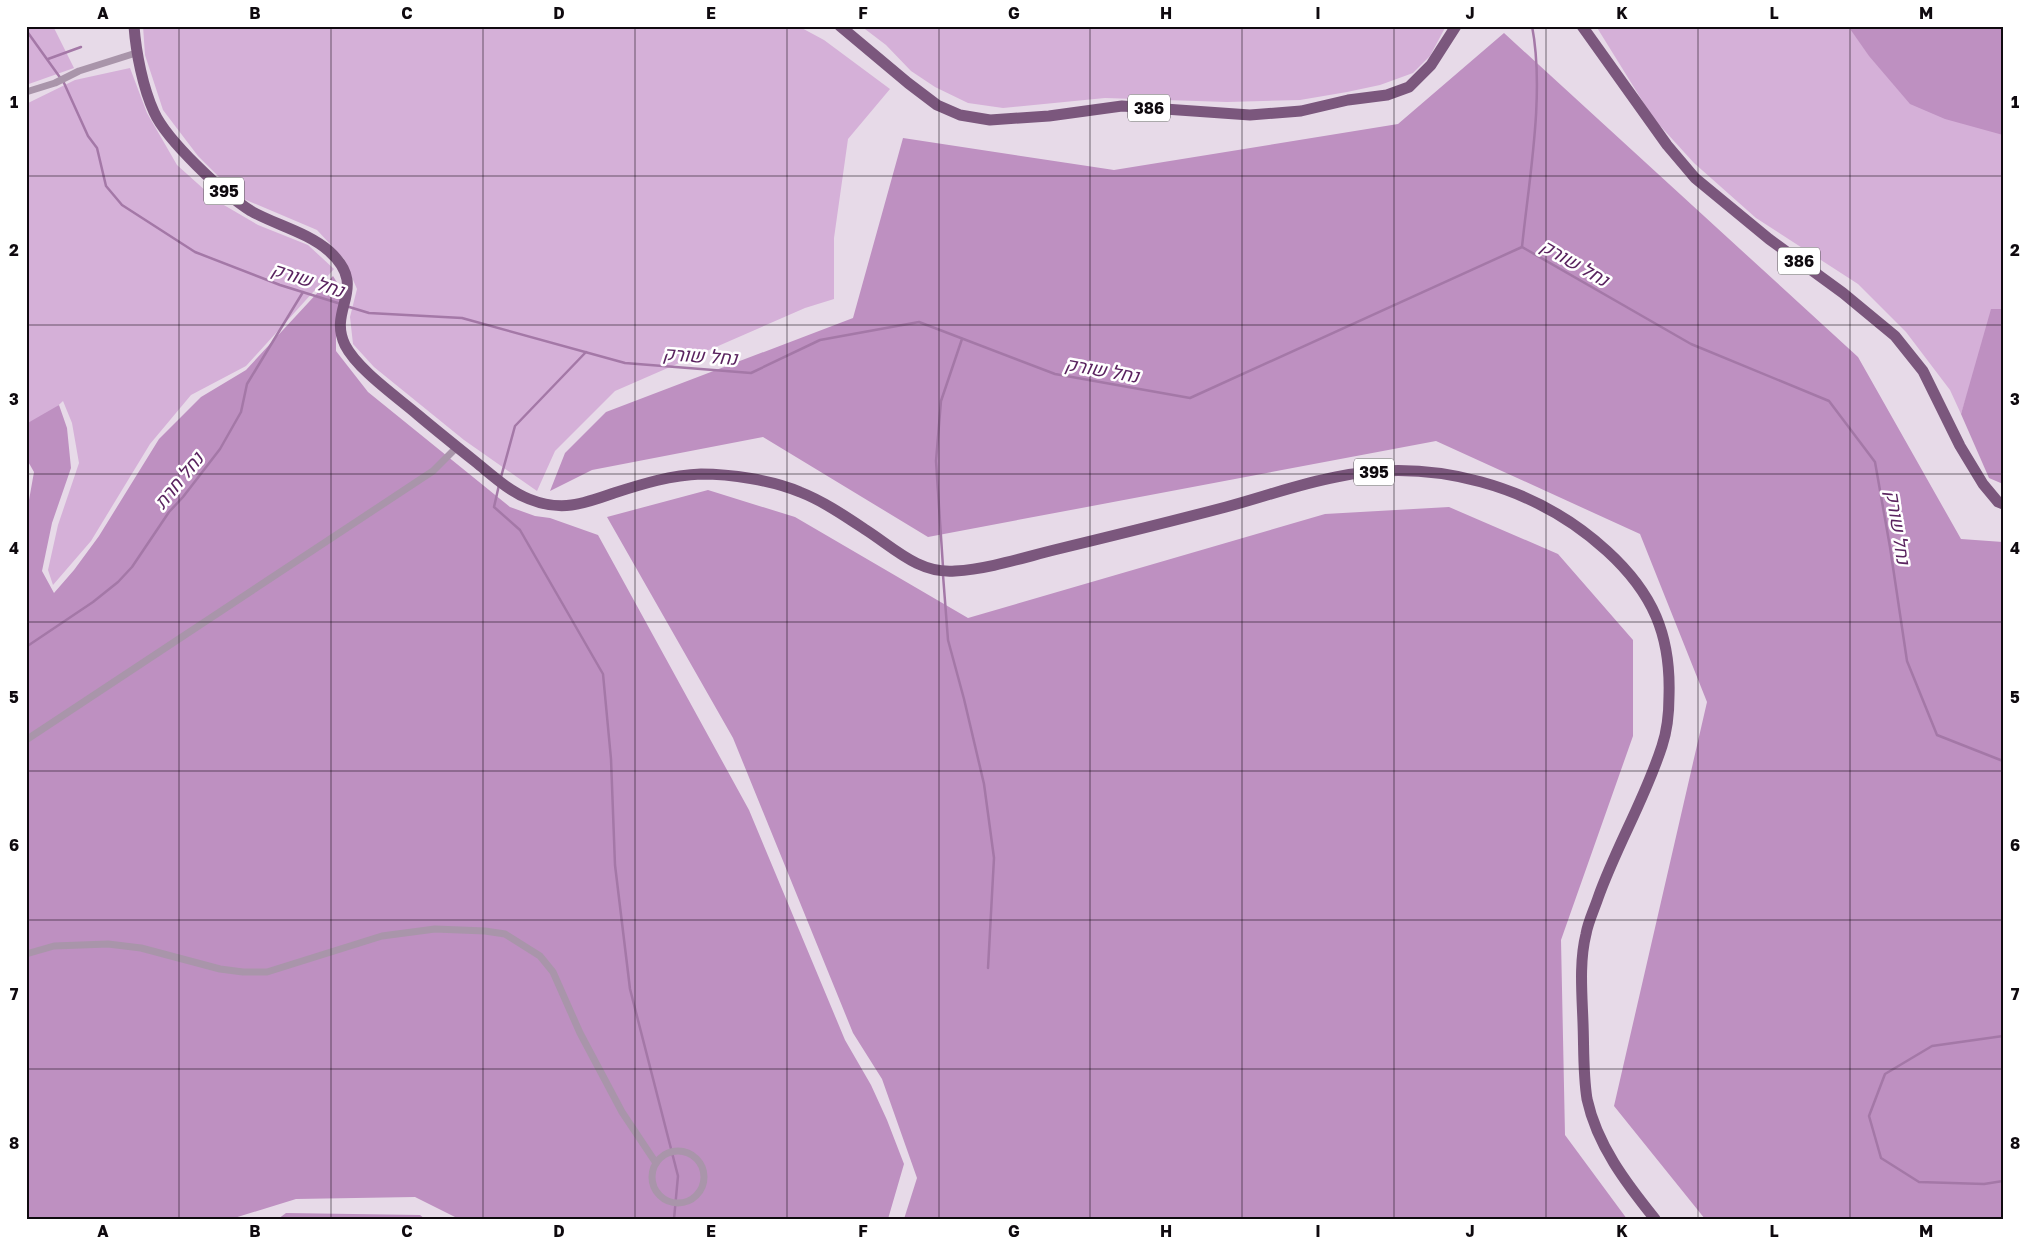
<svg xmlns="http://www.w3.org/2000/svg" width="2029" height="1245" viewBox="0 0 2029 1245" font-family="'Golos Text',Heebo,sans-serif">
<rect width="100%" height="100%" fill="#e7dae8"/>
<g fill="#d5b0d8">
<polygon points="26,26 53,26 74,68 26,85"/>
<polygon points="143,26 798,26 824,40 890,89 848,139 834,238 834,299 805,308 615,391 555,451 537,491 464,440 374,367 353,344 350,317 357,289 344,259 317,230 239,197 198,156 163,110 145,55"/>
<polygon points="861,26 1446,26 1430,56 1413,73 1380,85 1347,92 1300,100 1227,102 1105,98 1003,108 968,103 935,87 911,71 886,45"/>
<polygon points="1596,26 1858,26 2003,129 2003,309 1970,386 1961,414 1950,390 1906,332 1858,284 1756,218 1694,163 1653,118"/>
<polygon points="130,68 147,113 177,165 217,201 258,225 308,245 334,269 246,366 191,395 150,444 91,541 53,585 48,570 58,525 79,463 72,423 63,401 26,436 26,104 75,80"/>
</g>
<g fill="#be90c1">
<polygon points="1848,26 2003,26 2003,135 1945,119 1910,104 1869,56"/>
<polygon points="1504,33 1858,357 1961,539 2003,542 2003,1219 1705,1219 1614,1106 1707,702 1640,534 1436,441 928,537 763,437 592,470 550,491 565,453 606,412 853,318 903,138 1114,170 1398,124"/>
<polygon points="333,276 343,292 336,318 336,351 368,392 510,507 535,516 550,518 598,535 749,810 845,1040 871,1085 887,1120 904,1164 888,1219 459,1219 415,1197 296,1199 231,1219 26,1219 26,517 34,472 26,458 26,424 59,405 67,428 71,468 52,523 42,571 54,593 74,570 99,536 159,439 201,397 246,370"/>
<polygon points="1991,309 2003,309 2003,484 1989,478 1961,414"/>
<polygon points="708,490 795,517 968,618 1325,514 1449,507 1558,554 1633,640 1633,736 1561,940 1565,1135 1627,1219 904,1219 917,1178 882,1079 853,1033 733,738 607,517"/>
<polygon points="286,1213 420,1215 425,1219 278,1219"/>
</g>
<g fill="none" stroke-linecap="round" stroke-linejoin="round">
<g stroke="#a478a7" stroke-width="2.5">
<polyline points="26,30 64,83 88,136 97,148 106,186 122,205 195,252 280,285 341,304"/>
<polyline points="48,59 81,47"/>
<path d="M1522,247C1529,179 1545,93 1532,26"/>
<polyline points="346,306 369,313 462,318 625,363 751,373 820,340 919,322 1055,374 1190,398 1522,247 1691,344 1829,401 1875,462 1890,547 1907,661 1937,735 2003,761"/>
<polyline points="501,477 515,426 586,352"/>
<polyline points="499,485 494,507 520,530 603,674 611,759 615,865 630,989 678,1176 674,1219"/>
<polyline points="943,567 936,461 941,401 962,339"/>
<polyline points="943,575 948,640 964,699 984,784 994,858 988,968"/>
<polyline points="26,647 93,602 118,582 132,567 169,512 183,497 220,449 241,412 247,384 303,292"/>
<polyline points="2003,1036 1932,1046 1885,1074 1869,1116 1881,1158 1919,1182 1984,1184 2003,1181"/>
</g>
<g stroke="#a995aa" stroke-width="7">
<polyline points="26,92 55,83 79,71 136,53"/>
<polyline points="26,740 433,471 457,447"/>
<polyline points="26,954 54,946 108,944 141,948 220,969 243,972 267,972 382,936 435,929 485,931 505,934 540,956 553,972 580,1033 622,1112 656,1163"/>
<circle cx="678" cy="1177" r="26"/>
</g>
<g stroke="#7b577d" stroke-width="11">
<path d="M134,26C136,53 143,88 154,112C167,141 224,194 251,211C276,225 307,232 329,251C370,288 327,308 345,345C357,369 397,397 418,415C437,431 457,447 477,463C493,476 509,491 529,499C561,512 583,504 614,493C642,484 671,475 701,474C730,474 772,480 800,492C823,501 845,516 866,530C894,548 919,574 955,571C988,569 1022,558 1054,550C1112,536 1169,522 1226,507C1263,497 1299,484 1336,477C1432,457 1535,485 1607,551C1653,593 1671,635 1669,696C1669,713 1667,731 1662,746C1645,799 1616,847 1598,898C1594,910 1588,922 1586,934C1579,962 1582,994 1583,1023C1584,1048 1583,1074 1587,1099C1597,1145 1626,1183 1655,1219"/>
<polyline points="840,26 908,83 937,105 960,115 990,120 1049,116 1122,106 1250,115 1301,111 1348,100 1387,95 1409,87 1431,65 1456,26"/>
<polyline points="1582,26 1667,145 1695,178 1769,239 1843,293 1895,336 1923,371 1960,446 1983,484 1998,502 2003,504"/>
</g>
</g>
<path fill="none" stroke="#0f0a0f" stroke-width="1" stroke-opacity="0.55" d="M179,26V1219M331,26V1219M483,26V1219M635,26V1219M787,26V1219M939,26V1219M1090,26V1219M1242,26V1219M1394,26V1219M1546,26V1219M1698,26V1219M1850,26V1219M26,176H2003M26,325H2003M26,474H2003M26,622H2003M26,771H2003M26,920H2003M26,1069H2003"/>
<g text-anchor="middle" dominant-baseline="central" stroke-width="5" stroke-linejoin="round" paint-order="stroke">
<g fill="#fff" stroke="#575457" stroke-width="1">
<rect x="1128" y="94.5" width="42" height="27" rx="4"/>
<rect x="204" y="177.5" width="40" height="27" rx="4"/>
<rect x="1778" y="247.5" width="42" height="27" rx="4"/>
<rect x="1354" y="458.5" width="40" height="27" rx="4"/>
</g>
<g font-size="16" font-weight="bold" fill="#0f0a0f">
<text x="1149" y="108">386</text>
<text x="224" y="191">395</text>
<text x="1799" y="261">386</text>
<text x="1374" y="472">395</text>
</g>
<g font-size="19" font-style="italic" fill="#5a235f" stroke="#fff">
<text transform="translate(1575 262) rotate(30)">נחל שורק</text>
<text transform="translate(308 279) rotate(18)">נחל שורק</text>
<text transform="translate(700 355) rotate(4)">נחל שורק</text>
<text transform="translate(1102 369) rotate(10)">נחל שורק</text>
<text transform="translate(178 480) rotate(-51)">נחל חרת</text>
<text transform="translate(1899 527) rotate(81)">נחל שורק</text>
</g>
</g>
<rect width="2029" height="1245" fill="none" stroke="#ffffff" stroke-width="55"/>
<rect x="28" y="28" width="1974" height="1190" fill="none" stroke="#0f0a0f" stroke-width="2"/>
<g font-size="16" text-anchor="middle" font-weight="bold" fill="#0f0a0f">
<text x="103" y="19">A</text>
<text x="255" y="19">B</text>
<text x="407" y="19">C</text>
<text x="559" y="19">D</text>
<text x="711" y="19">E</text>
<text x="863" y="19">F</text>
<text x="1014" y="19">G</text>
<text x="1166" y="19">H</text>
<text x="1318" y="19">I</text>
<text x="1470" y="19">J</text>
<text x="1622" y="19">K</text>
<text x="1774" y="19">L</text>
<text x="1926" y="19">M</text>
<text x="14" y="108">1</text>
<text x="2015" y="108">1</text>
<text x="14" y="256">2</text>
<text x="2015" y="256">2</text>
<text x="14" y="405">3</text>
<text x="2015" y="405">3</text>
<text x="14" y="554">4</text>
<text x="2015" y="554">4</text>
<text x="14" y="703">5</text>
<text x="2015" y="703">5</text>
<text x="14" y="851">6</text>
<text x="2015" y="851">6</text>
<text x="14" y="1000">7</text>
<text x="2015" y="1000">7</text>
<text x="14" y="1149">8</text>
<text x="2015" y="1149">8</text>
<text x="103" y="1237">A</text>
<text x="255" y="1237">B</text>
<text x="407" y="1237">C</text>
<text x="559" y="1237">D</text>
<text x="711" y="1237">E</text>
<text x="863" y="1237">F</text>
<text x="1014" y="1237">G</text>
<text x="1166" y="1237">H</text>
<text x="1318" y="1237">I</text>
<text x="1470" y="1237">J</text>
<text x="1622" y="1237">K</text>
<text x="1774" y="1237">L</text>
<text x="1926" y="1237">M</text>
</g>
</svg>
